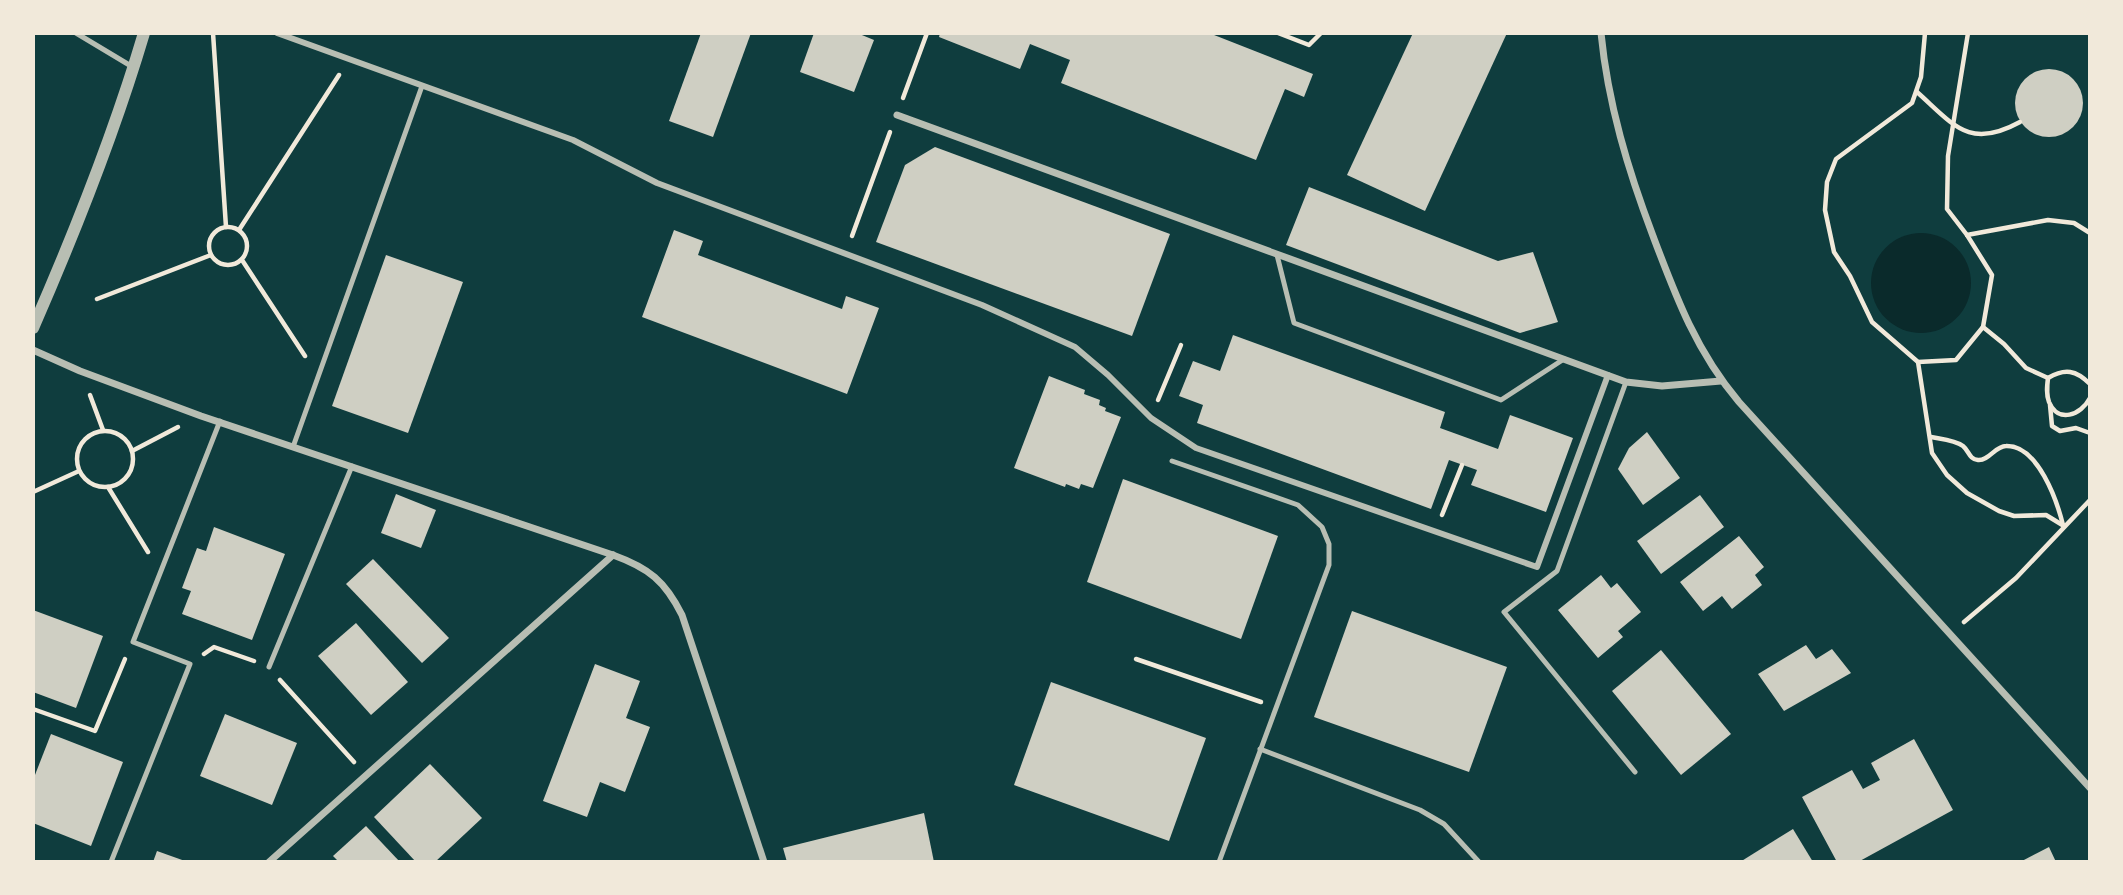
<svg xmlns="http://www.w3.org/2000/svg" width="2123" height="895" viewBox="0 0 2123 895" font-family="Quicksand,sans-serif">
<rect width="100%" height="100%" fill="#0f3d3e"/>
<circle fill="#0a2a2b" cx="1921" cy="283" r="50"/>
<g fill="#cfcfc3">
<polygon points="701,33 751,33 713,137 669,121"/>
<polygon points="814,33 857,33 874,40 854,92 800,72"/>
<polygon points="940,33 1209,33 1313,74 1304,97 1285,89 1256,160 1061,83 1070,60 1030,44 1020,69 939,37"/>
<polygon points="1413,33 1507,33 1425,211 1347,175"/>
<circle cx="2049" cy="103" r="34"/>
<polygon points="935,147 1170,234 1132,336 876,242 905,165"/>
<polygon points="1309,187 1498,261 1533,252 1558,322 1520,333 1286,245"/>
<polygon points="674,230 703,241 698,255 842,309 846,296 879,308 847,394 642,317"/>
<polygon points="386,255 463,282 408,433 332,406"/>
<polygon points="1233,335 1445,412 1440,428 1498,449 1510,415 1573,438 1546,512 1471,485 1477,470 1449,460 1431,509 1197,423 1203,405 1179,396 1193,361 1220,371"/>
<polygon points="1049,376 1085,390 1084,394 1100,400 1099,405 1106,408 1105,411 1121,417 1093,488 1081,484 1079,489 1066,484 1065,487 1014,468"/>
<polygon points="1647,432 1680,478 1643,505 1618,469 1629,448"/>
<polygon points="1123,479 1278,536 1241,639 1087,582"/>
<polygon points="396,494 436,510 421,548 381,533"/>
<polygon points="1700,495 1724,527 1661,574 1637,541"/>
<polygon points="214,527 285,554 252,640 182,614 191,591 182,588 197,548 206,551"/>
<polygon points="1739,536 1764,567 1755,575 1762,585 1732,609 1722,596 1703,611 1680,582"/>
<polygon points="373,559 449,638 422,663 346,584"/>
<polygon points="1601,575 1611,588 1617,583 1641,612 1618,631 1623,637 1598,658 1558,610"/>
<polygon points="33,610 103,636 76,708 33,692"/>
<polygon points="1352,611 1507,667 1469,772 1314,717"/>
<polygon points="356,623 408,682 371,715 318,656"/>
<polygon points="1806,645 1816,659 1832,649 1851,673 1784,711 1758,674"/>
<polygon points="1661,650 1731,734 1681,775 1612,691"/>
<polygon points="595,664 640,681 626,718 650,727 625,792 600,782 587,817 543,801"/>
<polygon points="1051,682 1206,738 1169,841 1014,785"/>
<polygon points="225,714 297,743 272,805 200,776"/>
<polygon points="51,734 123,762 91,846 33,823 33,780"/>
<polygon points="1914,739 1953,810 1858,862 1837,862 1802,797 1852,770 1863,789 1880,780 1871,763"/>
<polygon points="430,764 482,818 435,862 416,862 374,817"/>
<polygon points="924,813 934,862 787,862 783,848"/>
<polygon points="366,826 400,862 339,862 333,856"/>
<polygon points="1793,829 1813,862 1740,862"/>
<polygon points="2049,847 2056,862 2020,862"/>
<polygon points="157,851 185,861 185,862 153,862"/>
</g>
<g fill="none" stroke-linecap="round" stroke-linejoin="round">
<g stroke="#f1e9da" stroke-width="4.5">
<polyline points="213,33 226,227"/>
<polyline points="1278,33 1309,45 1321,33"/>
<polyline points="1925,33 1921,77 1912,103 1836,159 1827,182 1825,210 1834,252 1850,276 1872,322 1918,362 1956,360 1983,327 1992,275 1967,235 1947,209 1948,156 1968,33"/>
<path d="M1917,92C1954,125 1969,150 2020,122"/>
<polyline points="903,98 927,33"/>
<circle cx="228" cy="246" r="19"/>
<polyline points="239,230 339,75"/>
<polyline points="1967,235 2048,220 2074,223 2090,233"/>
<polyline points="852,236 890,132"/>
<polyline points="242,260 305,356"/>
<polyline points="97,299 211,255"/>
<path d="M1983,327L2004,344L2026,368L2048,378C2065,368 2076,370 2090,384"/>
<polyline points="1918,362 1932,453 1947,475 1967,493 1999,511 2014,516 2046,515 2064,526"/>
<path d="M2048,378C2047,386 2046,394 2049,402C2058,424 2081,415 2090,398"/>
<polyline points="90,395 103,430"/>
<polyline points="1158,400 1181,345"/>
<polyline points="2050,405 2052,426 2060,431 2076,428 2090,433"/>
<circle cx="105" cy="459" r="28"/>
<path d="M1931,437C1941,439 1955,440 1963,446C1969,451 1969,459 1978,460C1989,461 1995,446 2006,446C2038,445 2057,501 2063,525"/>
<polyline points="132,451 178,427"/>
<polyline points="108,487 148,552"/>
<polyline points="33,492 79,471"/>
<polyline points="1442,515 1462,465"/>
<polyline points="1964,622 2016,578 2090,500"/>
<polyline points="204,654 214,647 254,661"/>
<polyline points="1136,659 1261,702"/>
<polyline points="280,680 354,762"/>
<polyline points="33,709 95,731 125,659"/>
</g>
<g stroke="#b8beb3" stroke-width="5">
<polyline points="76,33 131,66"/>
<polyline points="1277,255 1294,323 1501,400 1564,359"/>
<polyline points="1626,382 1557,571 1504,612 1635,772"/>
<polyline points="293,447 422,86"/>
<polyline points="1172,461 1298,505 1322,527 1329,544 1329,565 1219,862"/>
<polyline points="269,667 352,466"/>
<polyline points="1260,749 1420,810 1444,824 1479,862"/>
<polyline points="111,862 190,664 133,642 220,421"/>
</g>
<polyline stroke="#b8beb3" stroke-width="6" points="277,33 573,140 657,183 982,305 1075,347 1108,375 1151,418 1196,448 1537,567 1608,375"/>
<g stroke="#b8beb3" stroke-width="7">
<path d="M1601,33C1608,104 1628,170 1653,236C1676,297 1696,351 1739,402L2090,788"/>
<polyline points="897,115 1626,382 1662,386 1721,381"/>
<path d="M33,350L80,371L201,416L613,555C649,568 665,581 682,615L764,862"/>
<polyline points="269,862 613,555"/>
</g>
<path stroke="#b8beb3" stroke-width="12" d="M33,328C75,232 114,134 144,33"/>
</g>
<rect width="2123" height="895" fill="none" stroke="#f1e9da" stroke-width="70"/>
</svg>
